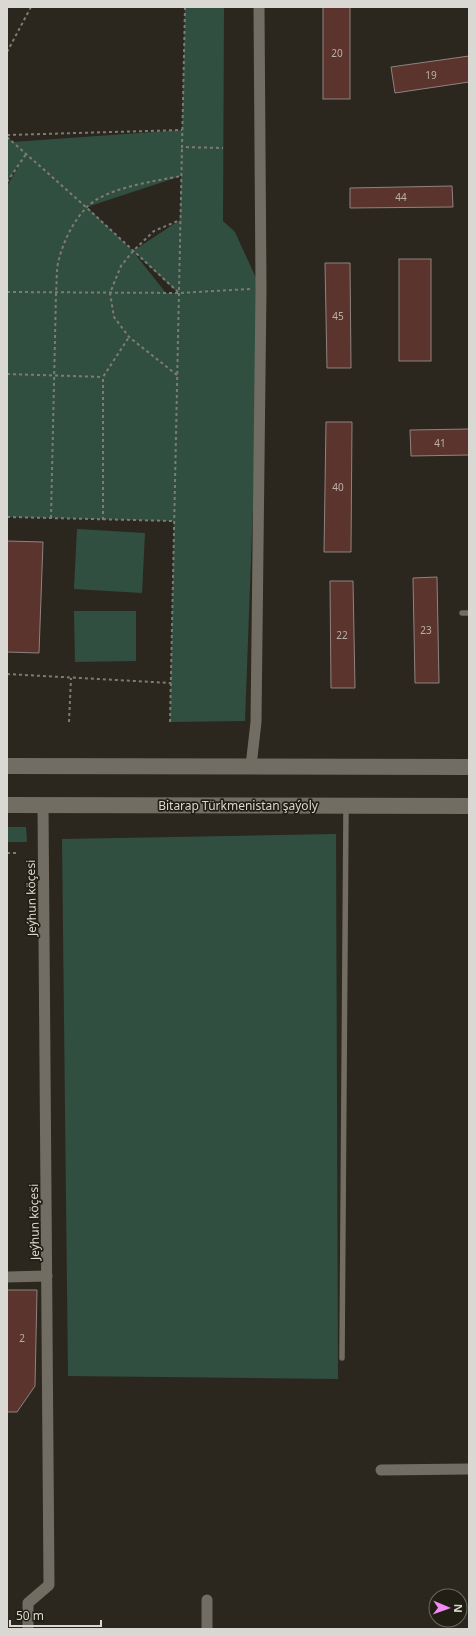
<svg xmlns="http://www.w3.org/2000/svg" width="476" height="1636" viewBox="0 0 476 1636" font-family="'Noto Sans',sans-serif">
<rect width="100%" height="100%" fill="#2b271e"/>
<g fill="#314f40" fill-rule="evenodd">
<path d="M185,7H224L223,221L235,232L261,289L245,721L170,722L174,521L7,517V186L21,162L7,182V137L13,142L182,130ZM181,176L180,220L133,251L87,207ZM135,254H136L178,293H166Z"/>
<polygon points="77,529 145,533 142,593 74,589"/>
<polygon points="74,611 136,611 136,661 75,662"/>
<polygon points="7,827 26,827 27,842 7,842"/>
<polygon points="336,834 338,1379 68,1376 62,839"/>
</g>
<g fill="#5b352d" stroke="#90827f">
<rect x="323" y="7" width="27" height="92"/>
<polygon points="469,56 469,82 395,93 391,67"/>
<polygon points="452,186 453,207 350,208 350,188"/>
<rect x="399" y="259" width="32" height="102"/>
<polygon points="325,263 350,263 351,368 327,368"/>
<polygon points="326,422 352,422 351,552 324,552"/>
<polygon points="469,429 469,455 411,456 410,430"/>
<polygon points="7,541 43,542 39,653 7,652"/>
<polygon points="437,577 439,683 415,683 413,578"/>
<polygon points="330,581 353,581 355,688 331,688"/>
<polygon points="7,1290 37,1290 35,1386 17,1412 7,1412"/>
</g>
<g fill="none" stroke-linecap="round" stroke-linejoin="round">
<g stroke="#7f7b74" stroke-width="2" stroke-dasharray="3 3" stroke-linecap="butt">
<polyline points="185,7 182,147 223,148"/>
<polyline points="7,52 31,7"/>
<polyline points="7,135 182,130"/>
<polyline points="7,137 86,207 178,292"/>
<polyline points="7,182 26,154"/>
<polyline points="7,292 179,293 250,289"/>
<polyline points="7,374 103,377"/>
<polyline points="177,375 129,337 114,317 110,293 121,266 133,251 154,231 180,220"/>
<polyline points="7,517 174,521"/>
<path d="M51,518L56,293C57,282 56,269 59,259C64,240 73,222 86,208C104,188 155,181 181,176"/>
<polyline points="103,520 103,377 129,337"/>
<polyline points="7,674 171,683"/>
<polyline points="69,722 71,678"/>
<polyline points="170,722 182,147"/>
<polyline points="7,853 16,853"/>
</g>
<g stroke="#716d62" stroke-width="5.5">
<polyline points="462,613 469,613"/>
<polyline points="342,1358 346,808"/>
</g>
<g stroke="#716d62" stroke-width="11">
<polyline points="251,766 256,722 261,289 259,7"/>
<polyline points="7,1277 47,1276"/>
<polyline points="381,1470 469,1469"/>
<polyline points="207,1600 207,1629"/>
<polyline points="28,1629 28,1603 49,1585 43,805"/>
</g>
<g stroke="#716d62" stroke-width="16">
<polyline points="7,766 469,767"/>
<polyline points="7,805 469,806"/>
</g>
</g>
<g text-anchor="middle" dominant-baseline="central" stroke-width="3.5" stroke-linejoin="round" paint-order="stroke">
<g font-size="10" fill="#baafa9">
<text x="337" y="53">20</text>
<text x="431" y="75">19</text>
<text x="401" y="197">44</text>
<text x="338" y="316">45</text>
<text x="440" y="443">41</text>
<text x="338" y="487">40</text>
<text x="426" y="630">23</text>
<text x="342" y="635">22</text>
<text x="22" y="1338">2</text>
</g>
<g font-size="12" fill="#dad8d2" stroke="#211e14">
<text x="238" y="805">Bitarap Türkmenistan şaýoly</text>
<text transform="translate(31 898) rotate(-91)">Jeýhun köçesi</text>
<text transform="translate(34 1222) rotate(-91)">Jeýhun köçesi</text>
</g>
</g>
<rect width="476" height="1636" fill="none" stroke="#dad8d2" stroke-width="16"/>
<g transform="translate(448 1608) rotate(92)"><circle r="19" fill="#211e14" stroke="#6b6860"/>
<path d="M0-3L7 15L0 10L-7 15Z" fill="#f08bf5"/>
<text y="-6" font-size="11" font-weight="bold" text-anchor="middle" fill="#dad8d2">N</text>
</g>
<path d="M10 1620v6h91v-6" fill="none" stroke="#dad8d2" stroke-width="2"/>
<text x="16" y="1620" font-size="12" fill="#dad8d2" stroke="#211e14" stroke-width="3" paint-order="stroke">50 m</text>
</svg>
